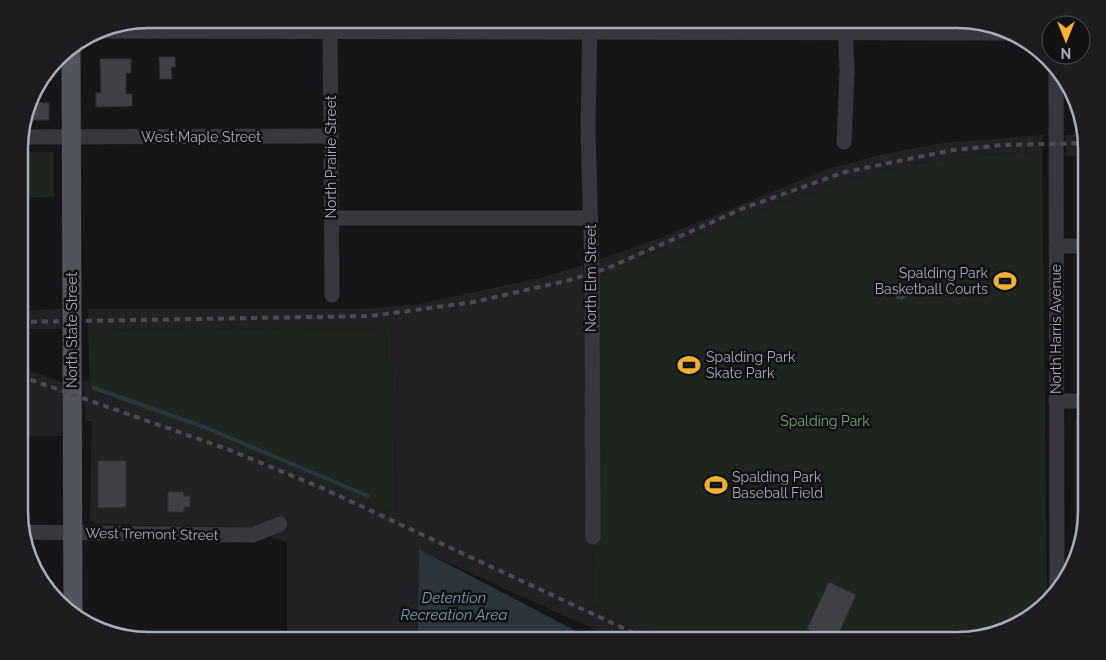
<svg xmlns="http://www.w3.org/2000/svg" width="1106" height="660" viewBox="0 0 1106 660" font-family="Raleway,sans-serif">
<rect width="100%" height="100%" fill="#161618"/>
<g fill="#222225">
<polygon points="1043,135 1042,151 974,156 912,164 596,278 596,261 662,237 828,169 875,156 941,143"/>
<polygon points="1066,135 1085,135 1087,149 1080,149 1080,156 1066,156"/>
<polygon points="583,265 593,456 593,605 672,641 620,641 420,550 418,641 287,641 287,543 247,527 95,524 90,520 92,421 85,421 84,381 89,380 90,389 396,511 391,329 131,330 88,334 88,309 364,309 420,304 539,278"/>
<polygon points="61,309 61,329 20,329 20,311"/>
<polygon points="20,368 62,382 62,436 20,436"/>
<polygon points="1075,417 1087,417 1087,520 1075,558"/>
</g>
<g fill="#1e261f">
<polygon points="1042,151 1047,599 1023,624 966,641 672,641 593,605 596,278 747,216 845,182 912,164 974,156"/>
<polygon points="24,152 54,152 54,197 24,198"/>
<polygon points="391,329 396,512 90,389 88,334 130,330"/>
</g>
<polygon fill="#2c353c" points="419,549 584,635 583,641 418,641"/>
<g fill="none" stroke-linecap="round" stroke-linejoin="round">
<polyline stroke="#2c353c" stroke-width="4" points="94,388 204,427 368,496"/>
</g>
<g fill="#404145" stroke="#303034">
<polygon points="159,57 175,57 175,67 171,67 172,79 160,79"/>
<polygon points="100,59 131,59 131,73 126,73 126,94 132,94 132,106 96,107 96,93 101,93"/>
<polygon points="29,102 49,103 49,120 27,120"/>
<polygon points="900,287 907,290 908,296 902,300 896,298 895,292"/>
<polygon points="98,461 126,461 126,507 98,508"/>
<polygon points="168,492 183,492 184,496 190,496 190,507 184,507 184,512 168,512"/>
<polygon points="829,582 856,595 835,641 807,629"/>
</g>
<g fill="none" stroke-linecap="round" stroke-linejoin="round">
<g stroke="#37383d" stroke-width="15">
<polyline points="330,19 332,295"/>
<polyline points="590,19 588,128 592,273 593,537"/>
<polyline points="95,31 1009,33"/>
<polyline points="1056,69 1057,589"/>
<polyline points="20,137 331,136"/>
<polyline points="844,142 847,72 845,19"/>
<polyline points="332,218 590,218"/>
<polyline points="1056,246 1087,246"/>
<polyline points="1056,401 1087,401"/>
<polyline points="21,532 253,535 280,524"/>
</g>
<polyline stroke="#53555c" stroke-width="19" points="71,46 73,614"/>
<g stroke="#4a4c52" stroke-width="4" stroke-dasharray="6 5" stroke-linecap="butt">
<polyline points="20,322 371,316 474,302 570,280 608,268 744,208 845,172 953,150 1003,145 1087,143"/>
<polyline points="20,376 227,449 322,488 651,641"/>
</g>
</g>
<defs>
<symbol id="stadium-bare" viewBox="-9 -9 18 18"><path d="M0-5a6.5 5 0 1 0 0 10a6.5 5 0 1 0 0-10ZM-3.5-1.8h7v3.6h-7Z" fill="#f2b134" stroke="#111113" stroke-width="2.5" paint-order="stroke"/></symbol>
</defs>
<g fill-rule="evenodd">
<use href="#stadium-bare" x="989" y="265" width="32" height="32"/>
<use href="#stadium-bare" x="673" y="349" width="32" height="32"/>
<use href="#stadium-bare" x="700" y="469" width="32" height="32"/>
</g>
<g text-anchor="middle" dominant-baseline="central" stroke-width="5" stroke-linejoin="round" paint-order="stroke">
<g font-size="14" fill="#a8adb8" stroke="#111113">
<text x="201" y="137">West Maple Street</text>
<text transform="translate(331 157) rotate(-90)">North Prairie Street</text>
<text transform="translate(591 278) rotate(-90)">North Elm Street</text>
<text transform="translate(1056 329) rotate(-90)">North Harris Avenue</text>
<text transform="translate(72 330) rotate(-90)">North State Street</text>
<text transform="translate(152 534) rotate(1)">West Tremont Street</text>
</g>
<g font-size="14" fill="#a8adb8" stroke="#111113" text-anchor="start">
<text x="988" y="273" text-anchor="end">Spalding Park<tspan x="988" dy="16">Basketball Courts</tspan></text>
<text x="706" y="357">Spalding Park<tspan x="706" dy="16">Skate Park</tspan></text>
<text x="732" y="477">Spalding Park<tspan x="732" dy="16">Baseball Field</tspan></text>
</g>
<g font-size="14" fill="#7fa381" stroke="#111113">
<text x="825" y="421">Spalding Park</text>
</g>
<g font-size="15" font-style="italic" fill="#7f9bb3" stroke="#111113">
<text x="454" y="598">Detention<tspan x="454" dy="17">Recreation Area</tspan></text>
</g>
</g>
<path d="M0 0H1106V660H0ZM149 28H957A121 121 0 0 1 1078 149V511A121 121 0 0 1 957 632H149A121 121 0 0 1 28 511V149A121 121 0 0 1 149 28Z" fill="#1d1d20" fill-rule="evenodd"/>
<path fill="none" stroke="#a8adb8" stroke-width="2.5" d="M149 28H957A121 121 0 0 1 1078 149V511A121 121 0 0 1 957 632H149A121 121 0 0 1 28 511V149A121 121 0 0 1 149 28Z"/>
<g transform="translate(1066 40) rotate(180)"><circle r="24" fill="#111113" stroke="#4d4f55"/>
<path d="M0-4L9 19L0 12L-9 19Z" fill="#f2b134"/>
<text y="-8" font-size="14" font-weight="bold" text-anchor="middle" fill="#a8adb8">N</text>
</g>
</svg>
